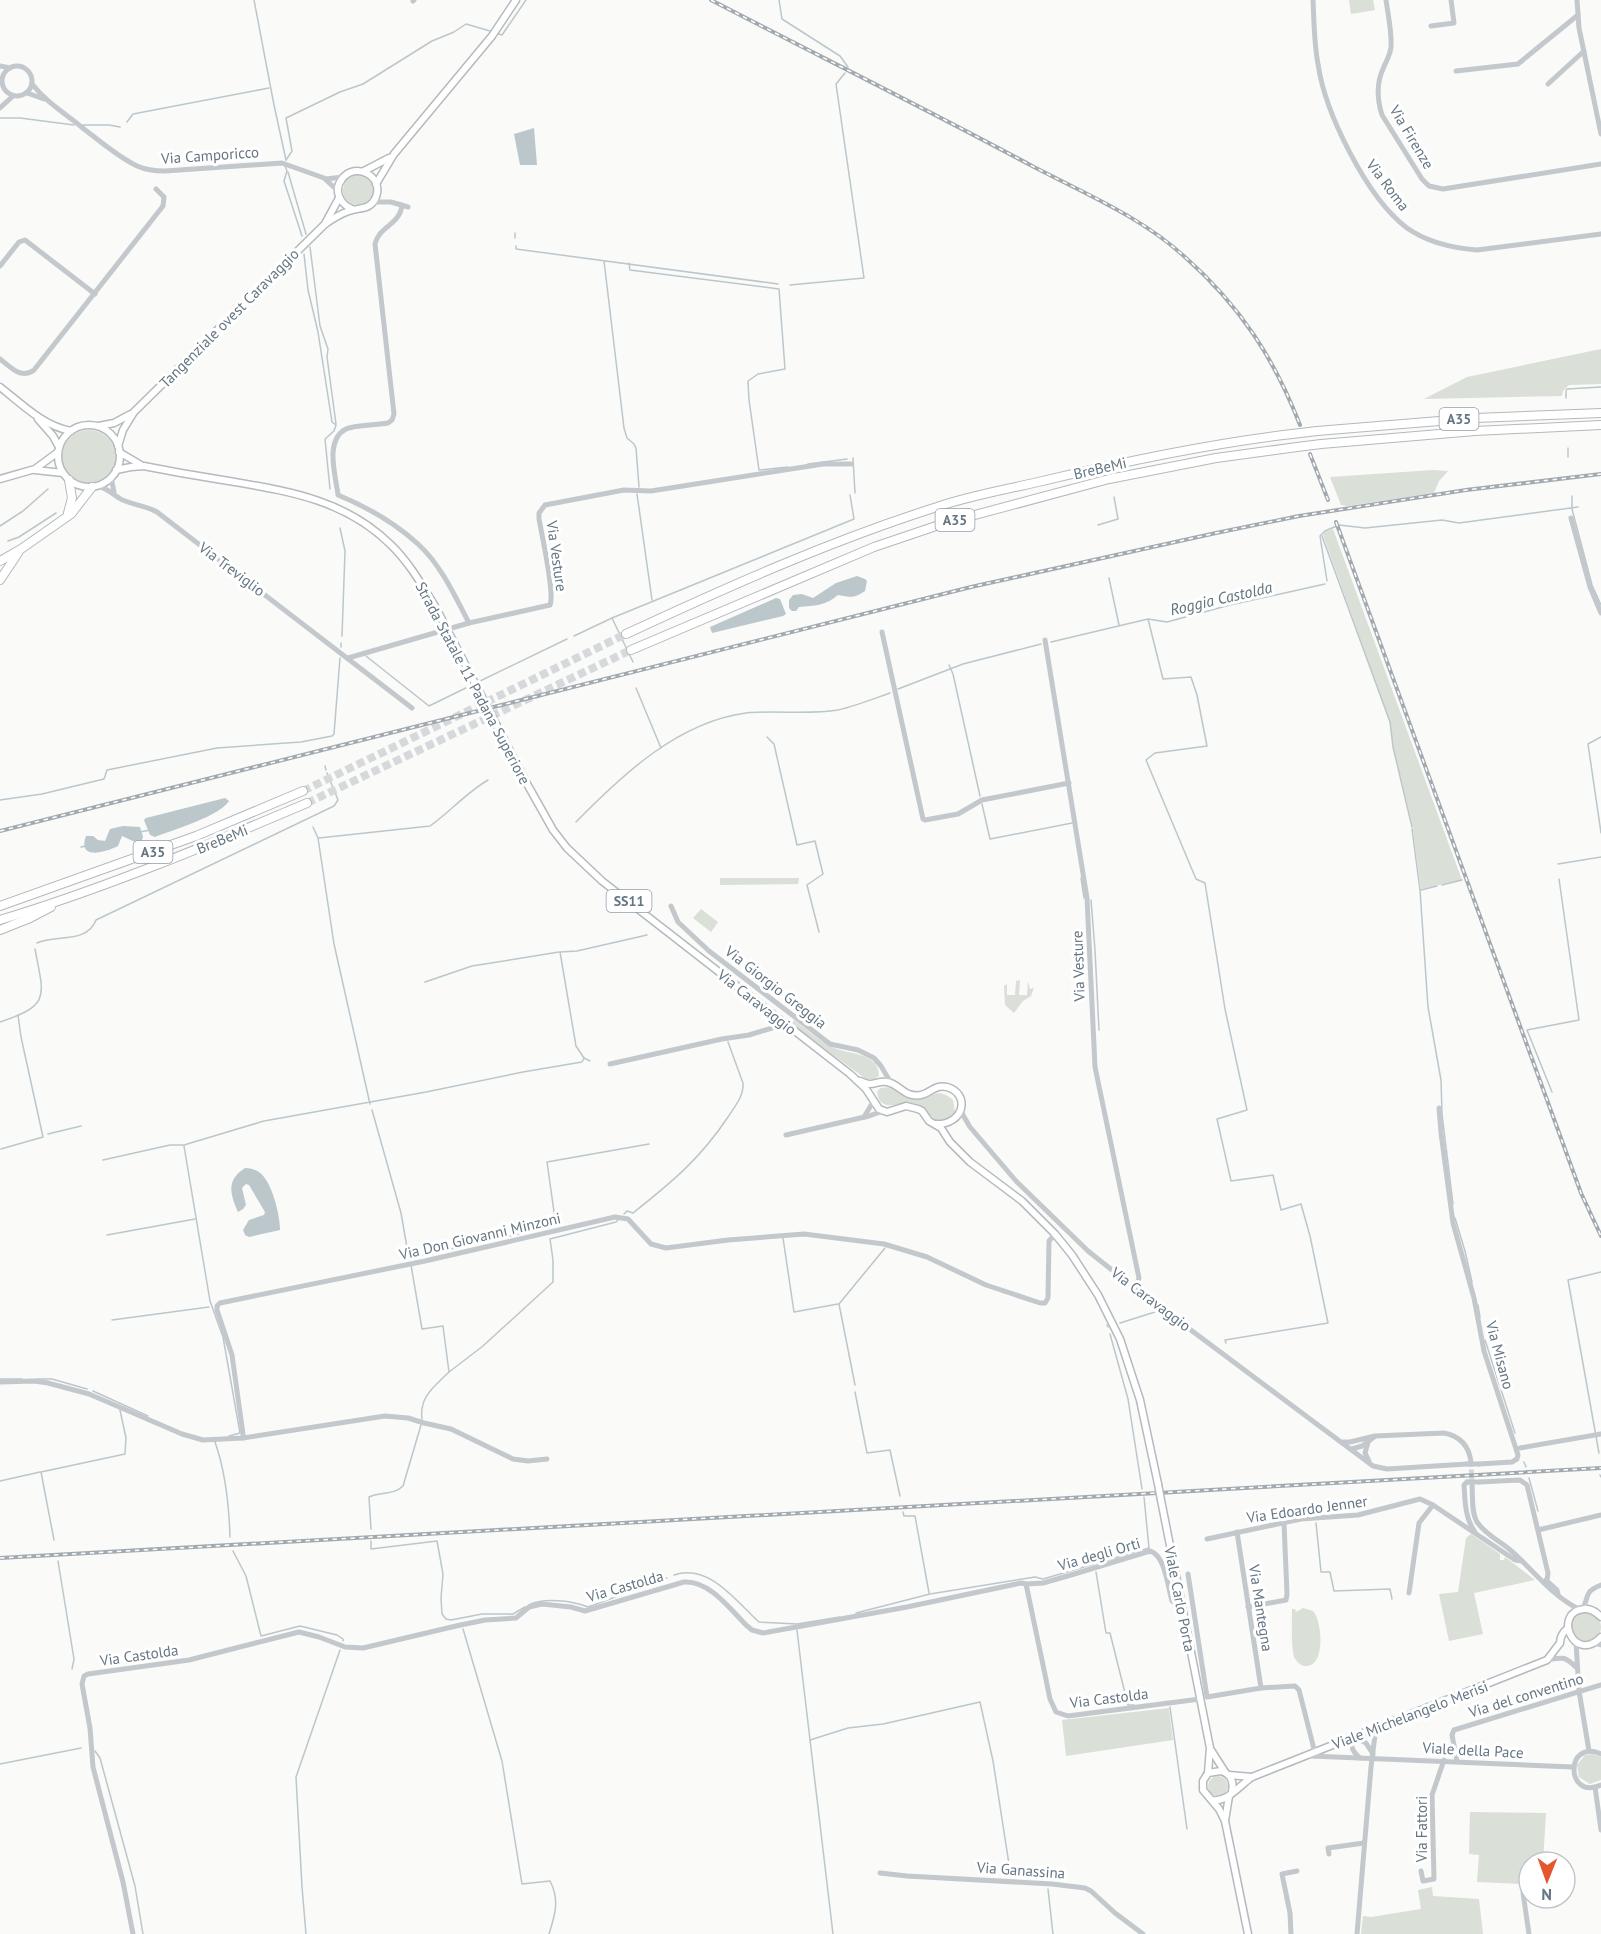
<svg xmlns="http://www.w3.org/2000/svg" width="1601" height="1934" viewBox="0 0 1601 1934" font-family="'PT Sans',sans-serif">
<rect width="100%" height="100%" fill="#fafaf8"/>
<g fill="#dadfd7">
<polygon points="1349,0 1373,0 1375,10 1351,14"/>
<circle cx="358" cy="190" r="15"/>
<polygon points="1601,349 1601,384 1569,385 1563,391 1562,396 1424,399 1467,377"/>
<circle cx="89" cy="457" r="27"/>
<polygon points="1433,470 1448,471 1439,481 1434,493 1348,506 1341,505 1330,477"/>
<polygon points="1333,529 1462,880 1421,889 1412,823 1393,747 1390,722 1323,535 1325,532"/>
<polygon points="720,878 799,878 798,884 720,885"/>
<polygon points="701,909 718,922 711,932 693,918"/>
<polygon points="1020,980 1019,995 1027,995 1028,981 1030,989 1034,988 1031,996 1023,1001 1014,1013 1005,1005 1004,986 1007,984 1007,995 1015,995 1016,981"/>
<path d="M794,1020C806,1029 817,1039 830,1046C845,1055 879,1051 879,1076L874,1079H866L791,1024Z"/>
<path d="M890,1087C899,1092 904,1098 916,1099C933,1100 935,1085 953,1100L955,1112C941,1138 927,1106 912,1103C903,1101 892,1108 884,1104C879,1102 878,1097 877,1092L880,1088Z"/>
<polygon points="1471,1534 1500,1554 1500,1560 1504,1560 1505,1557 1535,1580 1474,1593 1483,1634 1449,1641 1439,1594 1458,1592 1466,1538"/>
<path d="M1303,1608L1313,1611C1322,1620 1327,1669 1304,1666C1300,1665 1296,1661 1294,1657C1291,1644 1292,1623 1292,1609H1295L1296,1612Z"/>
<circle cx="1586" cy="1627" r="15"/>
<polygon points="1169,1708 1173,1740 1066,1756 1062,1720"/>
<polygon points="1593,1754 1601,1757 1601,1780 1590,1784 1579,1777 1577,1765 1585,1755"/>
<circle cx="1218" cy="1786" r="10"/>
<polygon points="1470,1812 1546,1813 1543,1862 1529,1862 1529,1881 1522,1881 1520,1884 1477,1882 1479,1855 1469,1854"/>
<polygon points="1432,1887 1433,1896 1479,1899 1483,1934 1361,1934 1363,1916 1371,1917 1421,1909 1418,1890"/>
</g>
<g fill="#bbc7cb">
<polygon points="534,128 537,165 520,165 514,134"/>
<path d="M857,576L865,579L867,581L865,591C853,599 851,597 838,595C827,605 814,606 799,607L796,611H792L789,608V600L793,595L802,594L813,598L836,583Z"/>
<polygon points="776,598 780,599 786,614 783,616 712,633 710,627"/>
<path d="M225,798L229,801C220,816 173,830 155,837L150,835L144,820L146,818Z"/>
<path d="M123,826L140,827L143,837L142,840L135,842L122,836L118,846C106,852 77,861 86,836H93L98,840L105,841L110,829Z"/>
<path d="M245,1168C249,1168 254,1169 259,1172C272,1181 280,1215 280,1230L249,1237L245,1235L243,1230L249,1220L264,1215L265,1212L249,1185L246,1184L242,1188L246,1205L243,1209L238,1212C230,1194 226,1180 245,1168Z"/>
</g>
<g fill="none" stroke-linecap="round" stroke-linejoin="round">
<g stroke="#bbc7cb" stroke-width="1.5">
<polyline points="254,0 274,105 286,160"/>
<polyline points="779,0 782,19 840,56 848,67"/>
<polyline points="499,34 502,35 526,0"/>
<polyline points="0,118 20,118 74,125"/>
<polyline points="127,122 133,114 269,88"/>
<polyline points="83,125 109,125 120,127"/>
<polyline points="286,160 292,151 286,118 340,92 363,84 432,41 454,32 466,24 490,31"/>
<polyline points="285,166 287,171 284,181 302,236"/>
<polyline points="288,172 306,234"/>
<polyline points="515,233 515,238"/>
<polyline points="516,246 516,249 778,284"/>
<polyline points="310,247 320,326 328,349 327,357 336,424"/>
<polyline points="304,254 308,290 318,332 332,422 336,425 334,431 325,439 330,489"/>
<polyline points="604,261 624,428 627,438 634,444 636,448 639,487"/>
<polyline points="629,263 630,270 779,289 785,369 758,374 748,381 749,400 759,470 788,467"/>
<polyline points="790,285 864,278 836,84 845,73"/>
<polyline points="1566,398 1566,391 1567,389 1601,387"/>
<polyline points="1568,448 1568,457"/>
<polyline points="853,458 855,493"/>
<polyline points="808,464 847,459"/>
<polyline points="637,494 652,600"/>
<polyline points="1572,496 1572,509 1592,585 1601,605"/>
<polyline points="1098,525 1118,519 1114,497"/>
<polyline points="0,526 23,511 48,489"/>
<polyline points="340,528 345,551 342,636"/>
<polyline points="1322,536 1390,722 1393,747 1412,827"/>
<polyline points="8,541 19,537 56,513"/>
<polyline points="1109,578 1119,625"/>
<polyline points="1327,581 1320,536 1325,531 1339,525 1365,528 1442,520 1459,523 1578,507"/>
<polyline points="612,618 633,662"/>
<polyline points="1148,619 1163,679 1191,677 1197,695 1207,746 1155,753 1146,760 1196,879 1205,883 1225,1009 1247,1110 1217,1119 1231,1181 1273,1175 1281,1210 1301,1204 1310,1236 1328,1323 1225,1340 1226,1343"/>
<polyline points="574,636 612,618 854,519 850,495"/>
<polyline points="1051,642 1148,619 1167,622 1230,605 1325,584"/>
<polyline points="341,647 341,643"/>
<polyline points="366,656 429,706 474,684"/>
<polyline points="949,665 953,674 980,796"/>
<polyline points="478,682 567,639"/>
<polyline points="636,688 661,748"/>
<polyline points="898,689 963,664 1041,644"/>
<polyline points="767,737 774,744 797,845 815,841 823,874 807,885 819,932"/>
<polyline points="1601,737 1588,744 1601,833"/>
<polyline points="325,766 326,770"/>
<polyline points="0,800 42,794 104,779 107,770 217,748 301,742 332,736 334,734 340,658"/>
<polyline points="982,804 990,839 1072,823"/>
<path d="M576,822C622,775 678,722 746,713C776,710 808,715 838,710C855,706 873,699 890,693"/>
<polyline points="313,827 318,838 334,944 370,1104"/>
<polyline points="1412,829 1420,890 1428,1007 1441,1080 1442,1114 1453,1204"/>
<polyline points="140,832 150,830"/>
<path d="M319,838L430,826C450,812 467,792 488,780"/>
<polyline points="81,847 86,846"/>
<polyline points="1558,864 1601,857"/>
<polyline points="1081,878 1084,898"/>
<polyline points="1442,885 1462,880"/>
<polyline points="1421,890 1437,886"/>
<polyline points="1091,900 1095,950 1099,1030"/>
<path d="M37,943C56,934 87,944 96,920L334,806L338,800L327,773"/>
<polyline points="425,982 472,966 559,952"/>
<path d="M0,1022C51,1005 44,997 35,949"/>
<polyline points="590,1061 584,1058 576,1046 560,952 577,951 647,935"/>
<polyline points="1552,1092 1527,1030 1579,1020 1559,879"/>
<polyline points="372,1110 401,1213 409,1259"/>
<polyline points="48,1134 81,1126"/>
<polyline points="184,1146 210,1301 223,1337 240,1433 229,1436"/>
<polyline points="1,1149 43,1137 21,1037 18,1015"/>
<polyline points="103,1160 170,1145 184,1145 264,1121 426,1092 523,1072 582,1062 584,1058"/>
<path d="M624,1214L627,1211L633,1213C672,1182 700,1159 728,1117C735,1106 744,1096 743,1083L728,1042"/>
<polyline points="1455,1218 1465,1251 1472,1282"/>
<polyline points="107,1235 195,1219"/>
<polyline points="783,1238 794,1312 838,1304"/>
<polyline points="408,1258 556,1226 547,1162 649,1144"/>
<path d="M411,1265L422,1329L443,1326L449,1372C434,1387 419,1397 422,1419"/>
<polyline points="1478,1305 1480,1317"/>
<polyline points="112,1320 209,1307"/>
<polyline points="1120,1323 1155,1312"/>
<polyline points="1107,1325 1108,1327"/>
<polyline points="1110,1334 1128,1399 1142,1489"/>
<polyline points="1485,1340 1515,1433"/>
<polyline points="449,1372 483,1346 553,1282 553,1260 550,1239 616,1222 618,1220"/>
<polyline points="0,1379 22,1379"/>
<polyline points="36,1379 52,1379 87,1389"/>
<polyline points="855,1385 839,1304 885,1248"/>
<polyline points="93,1391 148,1416"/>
<polyline points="855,1392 867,1453 890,1450 900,1496"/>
<path d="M215,1442C226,1473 229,1505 230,1537"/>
<polyline points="1599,1453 1568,1280 1601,1272"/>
<polyline points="1524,1462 1526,1467"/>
<polyline points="1600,1475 1601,1477"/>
<polyline points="1529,1478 1538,1511"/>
<polyline points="0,1481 40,1472"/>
<polyline points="903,1512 904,1516 915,1516 929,1593"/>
<polyline points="1316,1523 1321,1572 1330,1572 1334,1591 1390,1589 1392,1599"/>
<path d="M371,1529L369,1497C380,1492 394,1495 403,1486L421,1425"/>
<polyline points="54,1540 41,1472 125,1454 126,1438 120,1410"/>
<polyline points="371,1541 371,1549 437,1541 443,1574 441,1598 442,1614 446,1619 451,1620 482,1614 513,1614 525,1607"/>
<polyline points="233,1551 246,1576 261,1636 300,1626 337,1635 343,1639 343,1641"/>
<polyline points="58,1561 74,1659 72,1669"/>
<polyline points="1096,1572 1106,1633 1110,1633 1128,1705 1134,1705"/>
<path d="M674,1575C709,1563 736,1601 759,1622L797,1624L840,1617"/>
<path d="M529,1605C543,1597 574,1601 588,1607L667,1578"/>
<polyline points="856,1613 930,1594 1035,1577 1043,1579 1149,1548 1144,1497"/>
<path d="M463,1629L502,1761L522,1884L550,1881C560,1900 555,1915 549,1934"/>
<polyline points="797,1630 833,1934"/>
<polyline points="1170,1707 1187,1829"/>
<polyline points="810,1740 848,1728 883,1724 980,1702 993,1761 1011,1877 1047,1877 1047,1879"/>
<polyline points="95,1751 100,1758 135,1886 143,1934"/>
<polyline points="0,1764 81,1748"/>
<polyline points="1048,1889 1053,1934"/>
<polyline points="306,1934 302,1887 296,1777 340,1650"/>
</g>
<polyline stroke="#d5d9db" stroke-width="5" stroke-dasharray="5 2.5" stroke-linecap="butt" points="1471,1462 1472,1485"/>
<g stroke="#d5d9db" stroke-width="8" stroke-dasharray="8 4" stroke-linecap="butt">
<polyline points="303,791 626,634"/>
<polyline points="307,803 631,650"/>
</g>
<defs>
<g id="major">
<polyline points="364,171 389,158"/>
<polyline points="376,184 394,154 492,36 516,0"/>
<polyline points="326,222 339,198"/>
<path d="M0,387C22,404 43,426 71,431"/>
<polyline points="38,419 53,436 59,447"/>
<circle cx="89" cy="456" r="31"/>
<polyline points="99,426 114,423 131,414"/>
<path d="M118,446L123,430L134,412L324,225C332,219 340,214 349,211C359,207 370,211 376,197C384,176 355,161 342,179C333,190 340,204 352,209"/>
<polyline points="119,452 141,465"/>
<polyline points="35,470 63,473"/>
<path d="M116,470L131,467L144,466C174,472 204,477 235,482C293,492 346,501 390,544C409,562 422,585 436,608"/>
<polyline points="0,479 35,469 58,452"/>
<polyline points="526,782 553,830 567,848 602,881 850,1074 866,1089 879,1109 887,1112 906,1106 918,1109 922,1111 929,1121 941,1128 950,1142 970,1162 1022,1201 1055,1234 1072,1255 1098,1295 1120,1339 1140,1400 1158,1484"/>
<path d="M860,1081C873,1088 876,1080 887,1082C900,1084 904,1098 921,1095C930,1093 936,1084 947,1087C971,1094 964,1125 936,1124"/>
<polyline points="1161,1500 1210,1748 1208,1773"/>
<path d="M1601,1617C1596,1612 1591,1608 1584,1609C1552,1612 1574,1665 1601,1637"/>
<polyline points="1211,1750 1225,1772"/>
<polyline points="1229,1775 1252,1777"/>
<path d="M1232,1791C1234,1782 1231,1774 1221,1771L1208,1773L1203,1781V1790L1219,1809L1225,1821L1248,1934"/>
<path d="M1212,1800C1227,1803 1240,1785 1252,1777L1547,1660L1560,1643C1560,1636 1563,1632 1568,1628"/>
<polyline points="1225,1821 1229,1796"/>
</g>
<g id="highway">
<polyline points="1317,431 1476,418 1601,413"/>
<polyline points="1321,444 1475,431 1601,425"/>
<polyline points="68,513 72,498 69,480"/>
<polyline points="0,561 21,549 71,514 92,487"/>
<polyline points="0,580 18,553"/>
<path d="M626,634C727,587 830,541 937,507C969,496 1004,490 1038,482C1122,462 1206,444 1292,434"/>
<polyline points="631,650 874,547 945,523 1109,479 1216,458 1297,447"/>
<polyline points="0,906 196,836 303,791"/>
<path d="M0,920C105,888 206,846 307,803"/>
<polyline points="0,930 30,918 51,907"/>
</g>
</defs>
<use href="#major" stroke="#b5babe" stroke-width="9"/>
<use href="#highway" stroke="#b4b9bd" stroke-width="10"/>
<g stroke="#c3c8cc" stroke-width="5">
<path d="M1313,0C1314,21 1314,43 1318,64C1325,113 1367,198 1407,228C1428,243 1452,248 1477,250L1601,234"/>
<path d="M1386,0C1388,15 1392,32 1391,47C1390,56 1386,61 1383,69C1376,84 1377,99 1382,115L1422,179L1429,186L1443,189L1601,164"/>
<polyline points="1577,0 1579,28 1601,134"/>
<polyline points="413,1 414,0"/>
<polyline points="1431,26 1454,23 1451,0"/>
<circle cx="17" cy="81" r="15"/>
<polyline points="0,66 10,68"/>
<polyline points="1456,71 1518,64 1578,15"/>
<path d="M32,84C49,105 64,112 84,129C101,142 118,157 137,166C146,170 155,171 165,171L282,163L324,178L338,191"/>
<polyline points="1548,84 1584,51"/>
<polyline points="27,93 44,99"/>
<polyline points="0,108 13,96"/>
<polyline points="326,179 343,177"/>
<polyline points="373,202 391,202 408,207"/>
<path d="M402,205C400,225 379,226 375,244L394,414L392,420L388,423C377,425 353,425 346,429C324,440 336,477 338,495C367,507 395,523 418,544C441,565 455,596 469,623"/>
<polyline points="0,266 19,242 25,240 95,294"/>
<path d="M0,359C11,367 21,380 34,370L163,206L164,197L156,189"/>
<polyline points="111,477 114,492"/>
<path d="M98,486C107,488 112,494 119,498C130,505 145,505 157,512L412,708"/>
<polyline points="1571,518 1590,587 1601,613"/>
<polyline points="882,632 923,819 925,820 958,814 982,800 1069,783"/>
<polyline points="1045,640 1087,898 1095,1067 1139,1278 1136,1289"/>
<path d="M348,658L469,623L550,605C555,593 542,536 539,519V513L545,505L624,490L651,491L823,464H851"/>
<polyline points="671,906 678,922 709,951 830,1044 858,1050 874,1058 881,1066 891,1083"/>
<polyline points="610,1064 722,1039 749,1035 785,1024"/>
<polyline points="961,1108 963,1115 970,1127 1016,1181 1088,1251 1136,1289 1373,1466 1387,1469 1467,1464"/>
<polyline points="1439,1108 1441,1133 1453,1223 1474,1298 1484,1351 1518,1455 1517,1459 1512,1462 1479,1464"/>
<polyline points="864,1117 873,1102"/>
<polyline points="786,1135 869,1116 883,1111"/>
<polyline points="0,1382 34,1381 48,1383 89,1394 182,1434 203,1440 243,1438 243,1434 232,1355 217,1310 217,1306 220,1303 425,1261 615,1217 628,1219 651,1244 666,1248 728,1240 804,1234 884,1244 927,1257 986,1285 1040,1303 1045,1303 1048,1298 1049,1241 1055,1234"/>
<polyline points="243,1438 385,1416 408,1418 424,1423 451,1429 513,1459 528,1461 547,1459"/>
<path d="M1343,1442H1350L1375,1436L1444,1433C1460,1436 1469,1446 1471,1462"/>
<polyline points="1368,1442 1365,1453 1369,1461"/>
<polyline points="1520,1448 1601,1434"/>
<polyline points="1352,1449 1362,1446 1374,1437"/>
<path d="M1467,1482L1464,1485C1465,1501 1465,1519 1475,1532"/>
<polyline points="1479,1482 1520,1480 1527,1485 1548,1573 1547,1580"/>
<path d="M1472,1485C1473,1496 1471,1512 1477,1522C1485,1534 1498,1540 1509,1549C1533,1569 1552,1597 1581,1610"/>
<polyline points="1538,1530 1601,1515"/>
<polyline points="1237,1532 1261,1688"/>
<polyline points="1207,1539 1301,1519 1358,1515 1420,1499 1433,1505 1515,1560 1522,1561"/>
<polyline points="1188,1574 1207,1697 1261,1688 1295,1686 1299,1690 1315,1753"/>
<polyline points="1546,1580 1557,1590 1558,1594"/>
<path d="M1026,1584L1043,1583L1071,1575L1150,1551C1165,1555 1168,1587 1172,1601L1175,1603L1180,1602"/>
<polyline points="1409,1593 1419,1523 1433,1505"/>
<polyline points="1248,1607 1286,1600 1287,1594 1284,1523"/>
<path d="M1583,1609C1589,1595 1585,1591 1601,1585"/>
<polyline points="1576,1642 1579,1691 1589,1751"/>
<polyline points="1595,1643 1601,1645"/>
<path d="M1547,1660C1563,1657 1565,1656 1577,1668"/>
<path d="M1601,1754C1565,1738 1565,1801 1601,1785"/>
<polyline points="1311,1756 1573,1767"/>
<path d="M1360,1758C1353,1752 1349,1746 1354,1737L1366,1743L1373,1754"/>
<polyline points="1457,1761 1452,1735 1454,1730 1601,1685"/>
<polyline points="1595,1787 1601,1830"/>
<polyline points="1329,1854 1328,1848 1364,1843"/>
<polyline points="1421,1871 1423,1881 1434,1879 1432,1795 1444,1760"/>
<polyline points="880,1873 907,1876 1052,1884 1085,1888 1091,1891 1115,1913 1143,1934"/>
<polyline points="1529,1890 1523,1893 1529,1934"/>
<path d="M133,1934L123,1882L93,1767L90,1728L82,1684L84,1676L88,1674L189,1660L299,1632L319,1637L345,1647L363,1648L456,1626L485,1620L516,1618L529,1607L542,1604L571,1607L585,1611L684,1582C709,1580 730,1609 746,1625L752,1630L763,1633L907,1607L1021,1583L1026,1584L1043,1665L1050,1699L1056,1712L1068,1716L1200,1699"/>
<polyline points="1291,1934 1290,1913 1282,1874 1297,1871"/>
<polyline points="1357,1934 1371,1767 1375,1735 1379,1728"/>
</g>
<use href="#major" stroke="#fff" stroke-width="6"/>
<use href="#highway" stroke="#fff" stroke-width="8"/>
<defs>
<g id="rail">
<path d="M711,0C819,56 928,110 1034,167C1086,194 1143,218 1186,258C1240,306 1274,358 1300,425"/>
<polyline points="1310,454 1328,500"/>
<polyline points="1336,522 1581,1193 1601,1236"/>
<polyline points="0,831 971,587 1216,533 1299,516 1466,490 1601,474"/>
<polyline points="0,1558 1601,1468"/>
</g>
</defs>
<use href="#rail" stroke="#a2aab0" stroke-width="4"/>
<use href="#rail" stroke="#fff" stroke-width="1.5" stroke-dasharray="4.5" stroke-linecap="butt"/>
<defs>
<g id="major-bridge">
<polyline points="436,608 526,782"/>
<polyline points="1158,1484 1161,1500"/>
</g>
<g id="highway-bridge">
<polyline points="1292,434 1317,431"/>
<polyline points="1297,447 1321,444"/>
</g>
</defs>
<use href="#major-bridge" stroke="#b5babe" stroke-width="9" stroke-linecap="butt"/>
<use href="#highway-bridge" stroke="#b4b9bd" stroke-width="10" stroke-linecap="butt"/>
<g stroke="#c3c8cc" stroke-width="5">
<polyline points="1467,1464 1479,1464"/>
<polyline points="1467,1482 1479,1482"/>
</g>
<use href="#major-bridge" stroke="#fff" stroke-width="6"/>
<use href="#highway-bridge" stroke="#fff" stroke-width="8"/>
</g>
<g text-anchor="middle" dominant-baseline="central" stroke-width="6" stroke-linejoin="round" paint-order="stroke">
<g fill="#fff" stroke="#939fa8" stroke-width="1.5">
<rect x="1439.5" y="408" width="39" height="22" rx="4.5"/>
<rect x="935.5" y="509" width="39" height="22" rx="4.5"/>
<rect x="133.5" y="841" width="39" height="22" rx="4.5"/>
<rect x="606.5" y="890" width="45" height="22" rx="4.5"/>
</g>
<g font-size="14" font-weight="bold" fill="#657683">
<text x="1459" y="419">A35</text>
<text x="955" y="520">A35</text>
<text x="153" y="852">A35</text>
<text x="629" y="901">SS11</text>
</g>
<g font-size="15" fill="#657683" stroke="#fff">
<text transform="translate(1412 137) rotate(59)">Via Firenze</text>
<text transform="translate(210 155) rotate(-4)">Via Camporicco</text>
<text transform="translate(1388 185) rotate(53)">Via Roma</text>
<text transform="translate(229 318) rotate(-45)">Tangenziale ovest Caravaggio</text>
<text transform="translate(1100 468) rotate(-13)">BreBeMi</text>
<text transform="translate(557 556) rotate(82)">Via Vesture</text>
<text transform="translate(232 569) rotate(37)">Via Treviglio</text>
<text transform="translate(473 683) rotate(62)">Strada Statale 11 Padana Superiore</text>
<text transform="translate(222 839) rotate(-22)">BreBeMi</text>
<text transform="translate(1078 966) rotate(-92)">Via Vesture</text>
<text transform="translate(776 987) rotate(38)">Via Giorgio Greggia</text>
<text transform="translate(757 1002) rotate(38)">Via Caravaggio</text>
<text transform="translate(480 1236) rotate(-13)">Via Don Giovanni Minzoni</text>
<text transform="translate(1151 1299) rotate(37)">Via Caravaggio</text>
<text transform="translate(1500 1355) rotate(75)">Via Misano</text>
<text transform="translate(1307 1509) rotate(-8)">Via Edoardo Jenner</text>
<text transform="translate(1099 1554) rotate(-16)">Via degli Orti</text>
<text transform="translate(625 1586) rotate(-16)">Via Castolda</text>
<text transform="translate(1180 1599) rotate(79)">Viale Carlo Porta</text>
<text transform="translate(1261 1608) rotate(81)">Via Mantegna</text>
<text transform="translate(139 1655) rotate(-8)">Via Castolda</text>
<text transform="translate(1526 1695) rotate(-17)">Via del conventino</text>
<text transform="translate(1109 1698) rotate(-7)">Via Castolda</text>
<text transform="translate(1410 1715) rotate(-21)">Viale Michelangelo Merisi</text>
<text transform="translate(1473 1750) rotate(3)">Viale della Pace</text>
<text transform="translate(1421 1829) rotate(-90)">Via Fattori</text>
<text transform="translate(1021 1870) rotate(4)">Via Ganassina</text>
</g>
<g font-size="16" font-style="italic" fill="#60757c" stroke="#fff">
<text transform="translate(1221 598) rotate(-13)">Roggia Castolda</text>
</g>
</g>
<g transform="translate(1547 1880) rotate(181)"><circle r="28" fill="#ffffff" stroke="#c1c8cd" stroke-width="1.5"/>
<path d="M0-4.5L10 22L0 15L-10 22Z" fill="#e4572e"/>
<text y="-9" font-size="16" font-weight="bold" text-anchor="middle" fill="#657683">N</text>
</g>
</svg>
